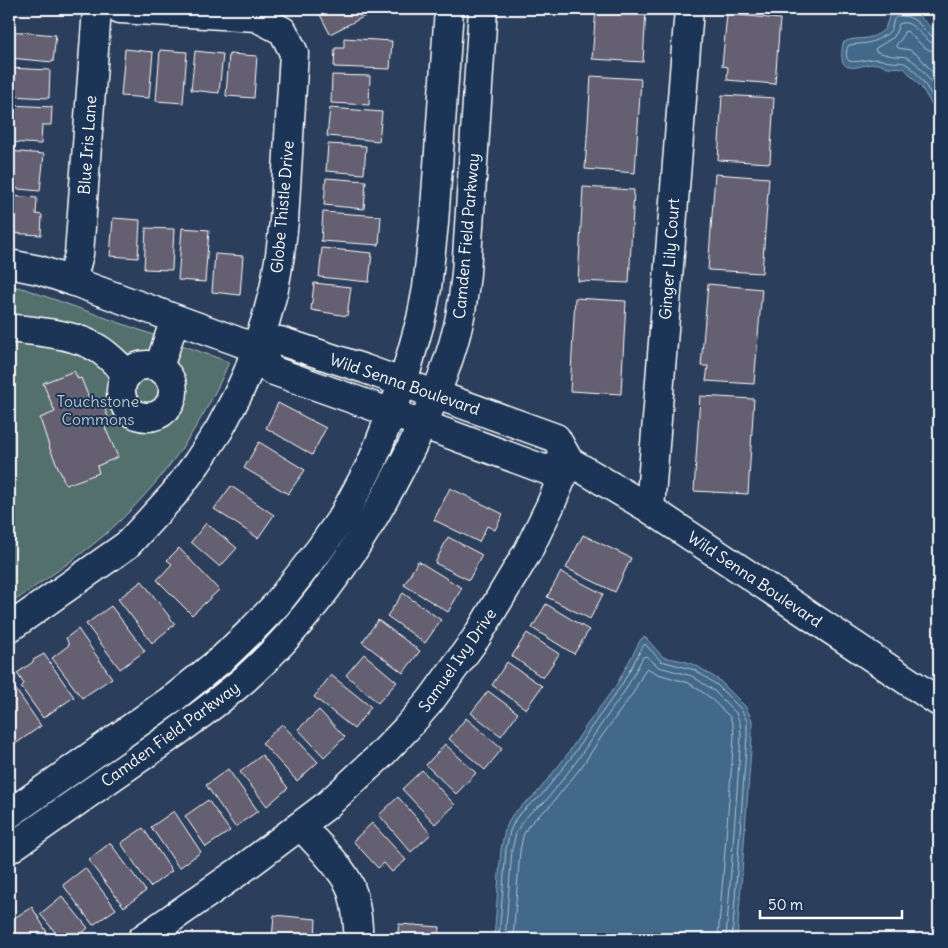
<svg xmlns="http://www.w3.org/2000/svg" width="948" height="948" viewBox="0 0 948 948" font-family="Delius,sans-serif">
<rect width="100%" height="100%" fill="#2b3e5c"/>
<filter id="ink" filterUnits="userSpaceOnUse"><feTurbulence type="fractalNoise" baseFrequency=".02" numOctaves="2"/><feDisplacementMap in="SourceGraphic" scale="10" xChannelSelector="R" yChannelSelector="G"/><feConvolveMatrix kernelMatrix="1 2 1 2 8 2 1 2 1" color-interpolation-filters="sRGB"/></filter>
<g filter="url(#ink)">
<path fill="#526f6d" stroke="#a8b7b6" d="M9,285L25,289L229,362C202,427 160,485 108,532C77,559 42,581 9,605Z"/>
<g fill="#42688a" stroke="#8ea4b9">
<path d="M905,11L917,14L939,35V116L921,87L904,68C898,67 893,68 888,67C883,66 879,63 873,64C868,64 863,66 857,67C839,70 841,56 843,43C851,37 862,40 871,37C876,36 881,32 885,29L890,14L894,12Z"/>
<polygon points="645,637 663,657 684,661 697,666 720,681 745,706 752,720 752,736 737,939 494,939 501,849 505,830 512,815 525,803 536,794 567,755 586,726 617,684 641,639"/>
</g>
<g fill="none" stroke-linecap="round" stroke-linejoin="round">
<g stroke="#b3c3d0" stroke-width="1">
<path d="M939,39C925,37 920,17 903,16C890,15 895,24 890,31C888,34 886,35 883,36C870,45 864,43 849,45C846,49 845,58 849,61C858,63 867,59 876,59C881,59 886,62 891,62C896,63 901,61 906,64C917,69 932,96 939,107"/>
<path d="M939,45C923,44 914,17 899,24L894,37L876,48L875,50L877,52C881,53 884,54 888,55C895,57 902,55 908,58C920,63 932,84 939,95"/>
<path d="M939,52C925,52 917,40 907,31L904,32L902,38L896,45L898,48L910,50L919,56L939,81"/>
<polyline points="499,939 506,849 510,831 516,818 528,806 540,797 571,758 590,729 621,686 643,646 645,644 661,661 695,670 717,685 741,709 747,721 747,736 732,939"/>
<polyline points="505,939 512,850 516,833 522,822 532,811 545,802 576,762 596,732 626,689 643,657 646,656 659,667 692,676 713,690 736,713 740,723 741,736 726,939"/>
<polyline points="513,939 520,851 523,836 528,826 537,817 550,806 582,766 602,736 633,693 645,670 647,668 658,674 689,683 708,696 730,717 733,725 734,736 718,939"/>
</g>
</g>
<g fill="#656171" stroke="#fff">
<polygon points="317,9 364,9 367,15 330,34"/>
<polygon points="596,9 646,9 643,62 592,59"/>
<polygon points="727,14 780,19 775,84 727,80 728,67 722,66"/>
<polygon points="9,31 56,35 53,62 9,58"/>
<polygon points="344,38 392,41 390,69 334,67 335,48 344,48"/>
<polygon points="125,49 153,52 149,98 121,96"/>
<polygon points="160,50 187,52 183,103 156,101"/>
<polygon points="195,51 223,54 219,93 191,90"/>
<polygon points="229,54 257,56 254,98 226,96"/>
<polygon points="9,68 50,70 49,98 9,96"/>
<polygon points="332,75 370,76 369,105 331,103"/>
<polygon points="591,76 641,79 635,173 585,169"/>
<polygon points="722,95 774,98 770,163 718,160"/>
<polygon points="9,105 52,107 51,125 42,125 41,144 9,142"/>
<polygon points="330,108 382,112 379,141 327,136"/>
<polygon points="328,144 366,146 364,174 326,171"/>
<polygon points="9,151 44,154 40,191 9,188"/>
<polygon points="715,174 769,178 762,273 708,270"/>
<polygon points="326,178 366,181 364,209 324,205"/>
<polygon points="583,187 634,190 629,283 578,281"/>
<polygon points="9,196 37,198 36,214 42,215 41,235 9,233"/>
<polygon points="323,212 381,216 379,245 321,241"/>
<polygon points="113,218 140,220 138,258 110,256"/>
<polygon points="146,228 174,229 172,270 144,269"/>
<polygon points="182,228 209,230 205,282 178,280"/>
<polygon points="322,248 372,253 369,282 319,277"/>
<polygon points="215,254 243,256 240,295 212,292"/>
<polygon points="314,283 351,287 347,316 311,310"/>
<polygon points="708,284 762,289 754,384 706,381 708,366 701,366"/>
<polygon points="575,298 626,301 621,394 570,391"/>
<polygon points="74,371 78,379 81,378 91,403 97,401 100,406 103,405 108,417 105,418 107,423 104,425 118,457 97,466 99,473 66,485 50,449 40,418 55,412 43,383"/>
<polygon points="700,396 754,399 748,494 694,491"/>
<polygon points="278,403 326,428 312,455 266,428"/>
<polygon points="259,442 305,470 288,494 244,468"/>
<polygon points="231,486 274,515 258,538 214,509"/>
<polygon points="450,488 503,514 495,530 487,526 479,542 434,520"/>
<polygon points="206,523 237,548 220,567 191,542"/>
<polygon points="583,535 631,558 615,592 566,568"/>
<polygon points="448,537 482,555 469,580 435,563"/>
<polygon points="179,548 219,590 192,615 157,580 172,564 167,560"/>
<polygon points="418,561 462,588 448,612 404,585"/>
<polygon points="561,572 603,594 590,619 547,597"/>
<polygon points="142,581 175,624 152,643 118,599"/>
<polygon points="403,593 441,620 425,643 387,616"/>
<polygon points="546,604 589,630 574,654 532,628"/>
<polygon points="111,606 145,651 120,669 86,624"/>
<polygon points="378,620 420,651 403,673 362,642"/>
<polygon points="78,629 112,678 82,698 52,658 69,645 66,638"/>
<polygon points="527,633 559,654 543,678 512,656"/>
<polygon points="44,654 74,697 43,718 21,687 24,684 17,673 33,662 33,660"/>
<polygon points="364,654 397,682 378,703 346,675"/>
<polygon points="507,662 542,686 526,709 492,685"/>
<polygon points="331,675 371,707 354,729 314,697"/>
<polygon points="12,684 41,726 11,747 9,744 9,687"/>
<polygon points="488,691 518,713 501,736 471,713"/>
<polygon points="319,710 345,737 324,757 298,729"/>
<polygon points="466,718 502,749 485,770 449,739"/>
<polygon points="282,724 318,762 297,781 262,743"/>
<polygon points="445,744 476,773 456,794 426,765"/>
<polygon points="262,755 288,788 267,806 240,772"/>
<polygon points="228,769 258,811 235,827 206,785"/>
<polygon points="422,770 455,805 435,824 402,789"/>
<polygon points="398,797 431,834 411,852 379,815"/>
<polygon points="208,800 230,831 206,847 185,816"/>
<polygon points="174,811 201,852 179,868 151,827"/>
<polygon points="372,823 406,860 392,872 384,863 378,868 353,841"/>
<polygon points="143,828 172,871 150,887 121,843"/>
<polygon points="110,843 146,891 124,907 88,860"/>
<polygon points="85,868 116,909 93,925 63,885"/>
<polygon points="62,896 88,928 75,939 61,939 40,914"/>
<polygon points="32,907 51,939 18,939 9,923 9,921"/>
<polygon points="274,915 316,919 315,939 272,939"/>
<polygon points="399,924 440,927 439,939 397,939"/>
</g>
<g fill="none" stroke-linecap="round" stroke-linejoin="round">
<defs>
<g id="minor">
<polyline points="9,264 39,270 72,281 256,348 271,370 392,413 546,470 569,461"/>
<polyline points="72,281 79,254 97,9"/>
<path d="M9,328C37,332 72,333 97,348C108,354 118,366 128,374"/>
<polyline points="256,348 280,341 365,369 556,438 569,461 650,509 939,702"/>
<circle cx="147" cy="391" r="26"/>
<polyline points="159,367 175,319"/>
<polyline points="650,509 689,9"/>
<polyline points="9,628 127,545 174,494 197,463 219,430 238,394 248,372 266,319 274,289 280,255 284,221 294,53 283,31 256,17 120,9"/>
<polyline points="9,814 175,697 223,658 250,632 276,605 320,549 343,516 372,462 403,383 421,319 427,288 434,223 449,9"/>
<path d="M301,826C317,844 336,861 348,882C355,894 359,926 358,939"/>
<path d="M9,849C50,821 90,792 131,764C170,737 209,710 245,679C314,617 365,540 406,458C427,417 446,374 457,330C462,311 464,292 466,273L483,9"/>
<polyline points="142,939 241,870 326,806 380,756 406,729 431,700 476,638 528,551 550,506 569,461"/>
</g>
</defs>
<use href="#minor" stroke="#fff" stroke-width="31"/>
<use href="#minor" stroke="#1d3557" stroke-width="28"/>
</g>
</g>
<g text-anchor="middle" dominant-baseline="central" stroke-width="4" stroke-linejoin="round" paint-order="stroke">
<g font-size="16" fill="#fff" stroke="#1d3557">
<text transform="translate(87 145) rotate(-86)">Blue Iris Lane</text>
<text transform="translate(282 207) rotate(-85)">Globe Thistle Drive</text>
<text transform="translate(466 236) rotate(-85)">Camden Field Parkway</text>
<text transform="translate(669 259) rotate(-86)">Ginger Lily Court</text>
<text transform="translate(405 384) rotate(19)">Wild Senna Boulevard</text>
<text transform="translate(755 579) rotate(34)">Wild Senna Boulevard</text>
<text transform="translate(457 660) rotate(-55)">Samuel Ivy Drive</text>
<text transform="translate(170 734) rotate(-36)">Camden Field Parkway</text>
</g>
<g font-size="16" fill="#bac5c5" stroke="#1d3557">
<text x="98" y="401">Touchstone<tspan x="98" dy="18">Commons</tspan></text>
</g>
</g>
<rect width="948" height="948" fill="none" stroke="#1d3557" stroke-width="30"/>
<rect x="15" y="15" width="918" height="918" fill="none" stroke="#fff" stroke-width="2" filter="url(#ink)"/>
<path d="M760 910v8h142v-8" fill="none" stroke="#ffffff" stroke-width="2.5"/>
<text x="768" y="910" font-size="15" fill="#ffffff" stroke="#1d3557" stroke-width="4" paint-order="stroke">50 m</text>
</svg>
